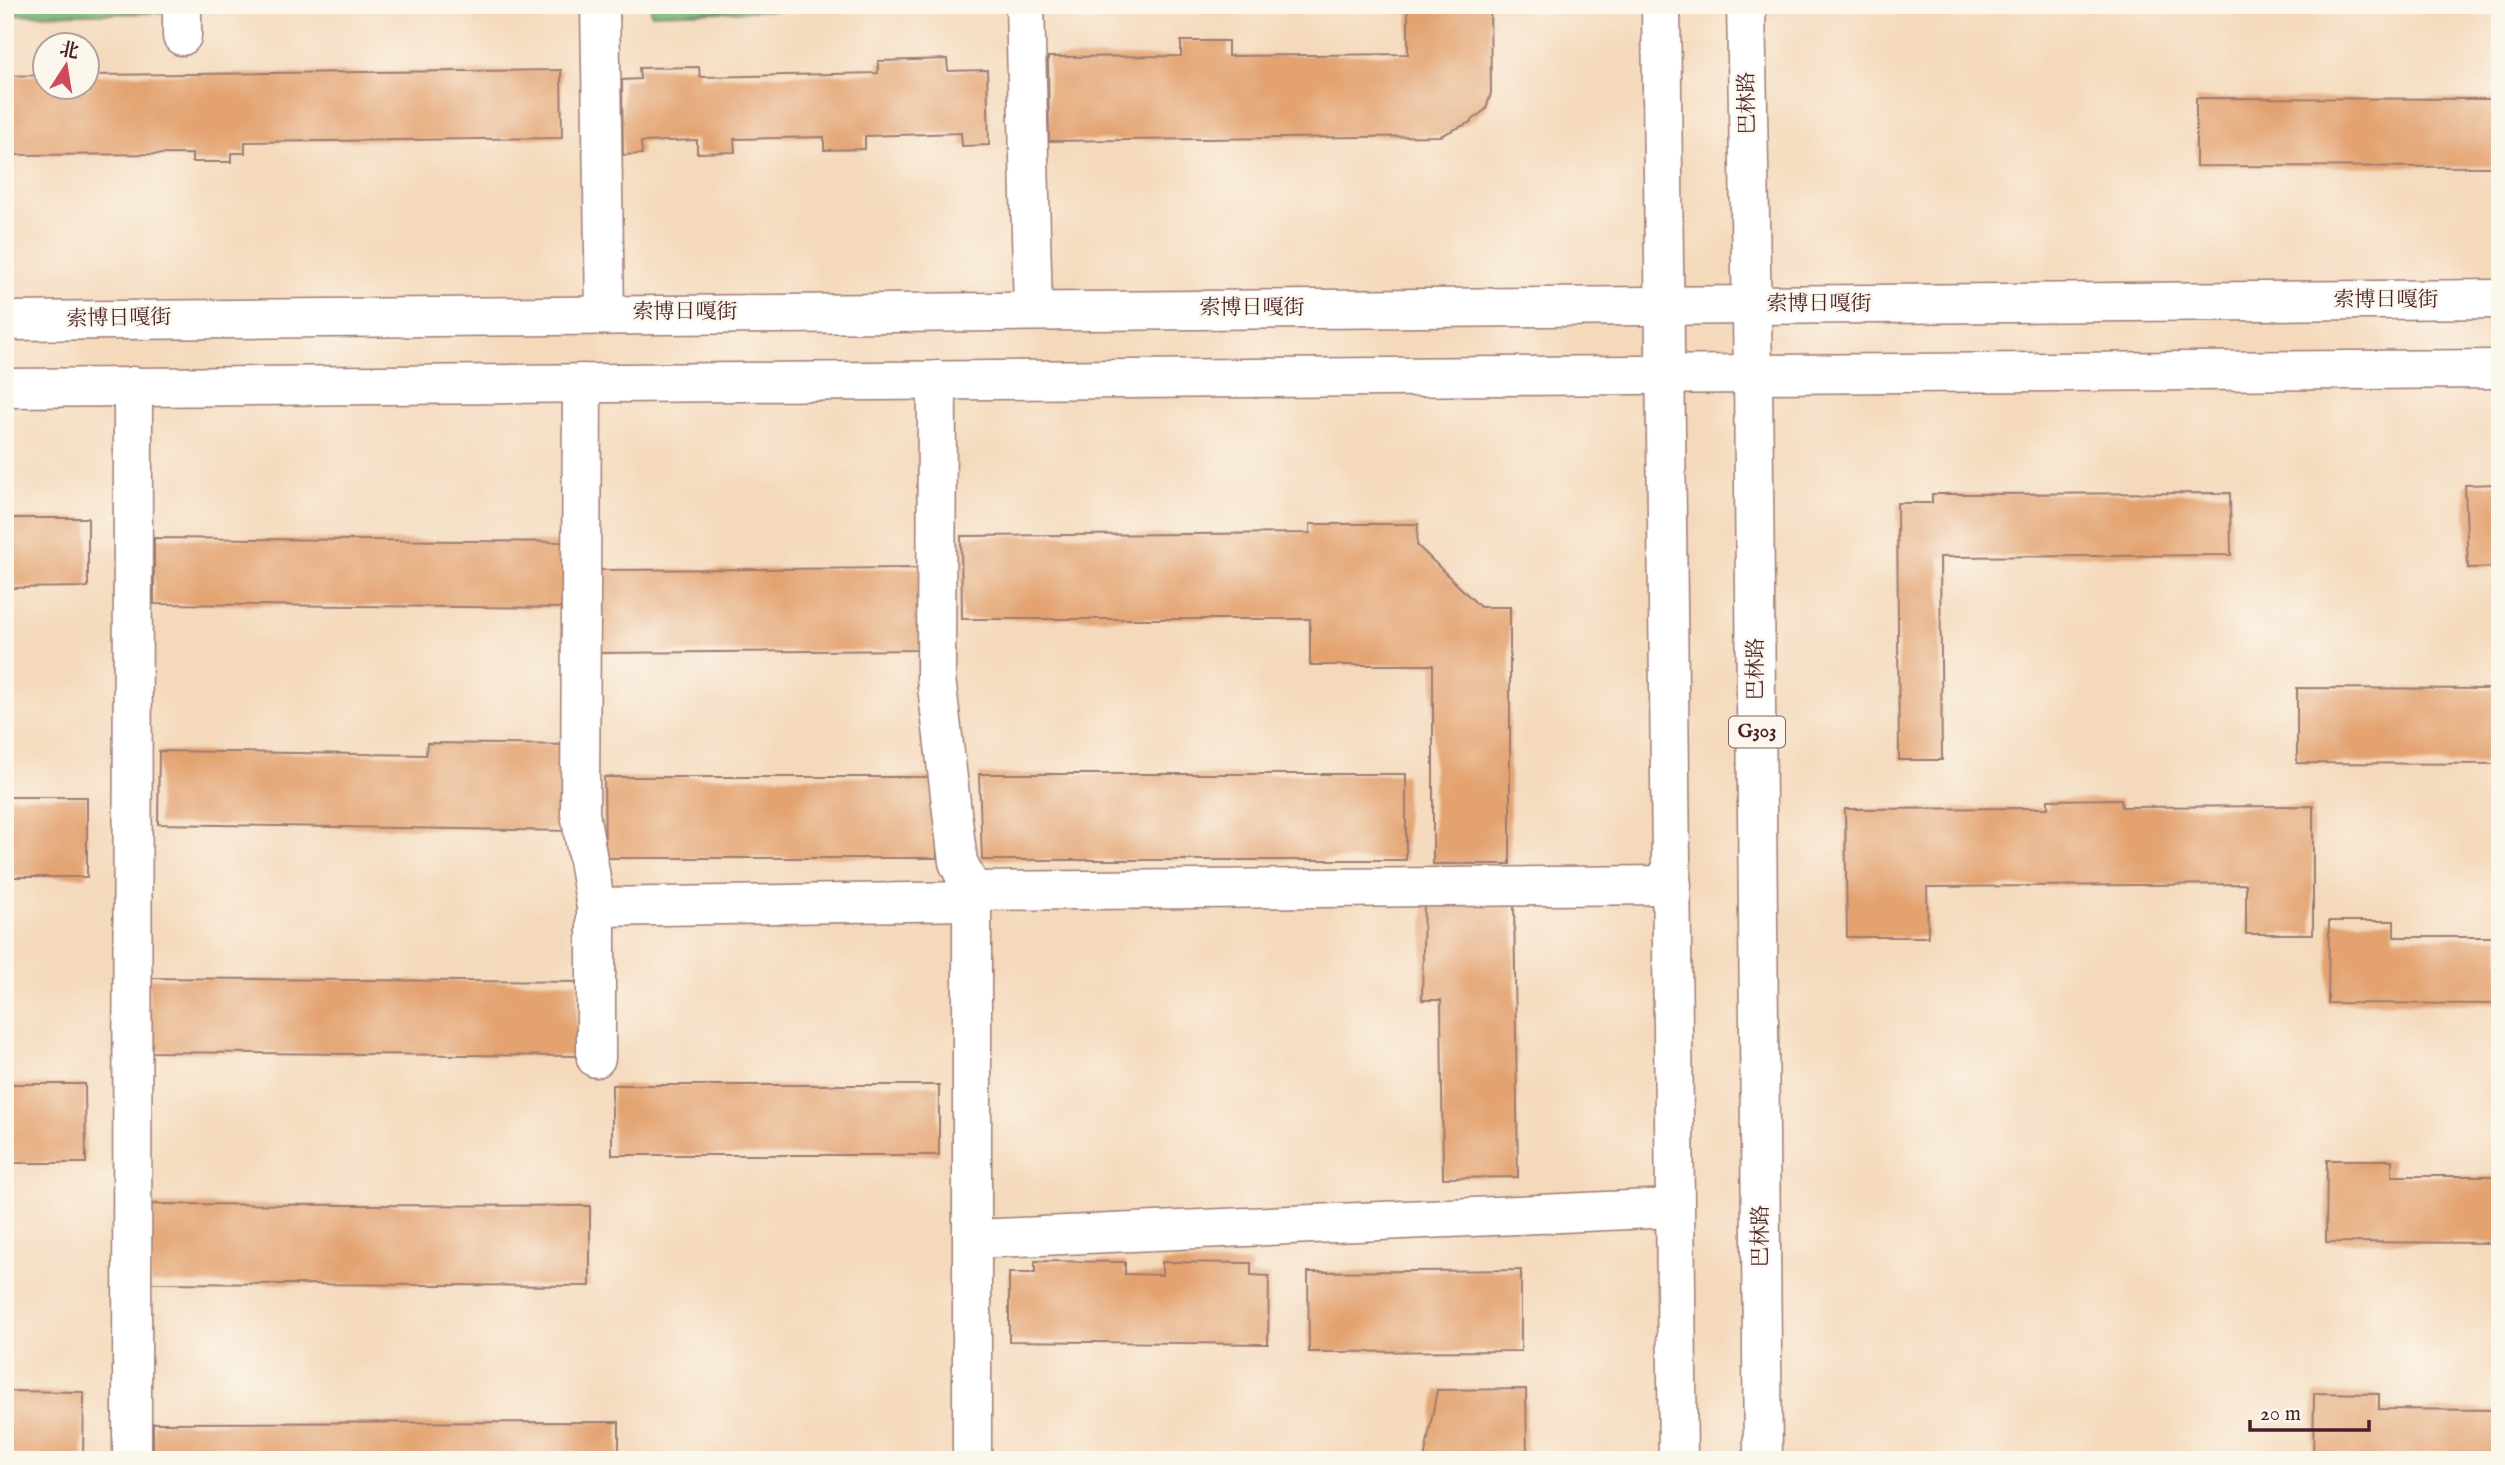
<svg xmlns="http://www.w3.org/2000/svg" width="2505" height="1465" viewBox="0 0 2505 1465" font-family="'IM FELL English','Noto Serif SC',serif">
<rect width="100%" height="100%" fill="#fbf7ec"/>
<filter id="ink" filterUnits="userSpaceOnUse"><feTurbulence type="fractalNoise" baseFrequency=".0143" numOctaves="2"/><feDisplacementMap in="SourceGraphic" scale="14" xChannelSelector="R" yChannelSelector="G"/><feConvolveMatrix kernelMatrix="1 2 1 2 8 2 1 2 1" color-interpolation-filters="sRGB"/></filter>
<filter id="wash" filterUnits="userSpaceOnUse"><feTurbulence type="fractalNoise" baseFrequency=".00686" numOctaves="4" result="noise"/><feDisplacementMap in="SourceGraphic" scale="28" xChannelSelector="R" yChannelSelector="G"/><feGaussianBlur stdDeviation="1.57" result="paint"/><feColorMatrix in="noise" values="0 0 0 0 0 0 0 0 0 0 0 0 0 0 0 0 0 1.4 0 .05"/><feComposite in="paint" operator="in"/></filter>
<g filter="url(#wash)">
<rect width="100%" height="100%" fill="#f4d9bb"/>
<g fill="#6eae71" stroke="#5c664e" stroke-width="2">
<polygon points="5,5 160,5 161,13 5,15"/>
<polygon points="651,5 950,5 651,14"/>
</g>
<g id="blocks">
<g fill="#e3a26f">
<polygon points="1408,5 1490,5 1491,93 1486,109 1469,123 1440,136 1049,141 1048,57 1181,56 1181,41 1228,41 1228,56 1408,54"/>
<polygon points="947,59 948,71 987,70 989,145 962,146 961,133 865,136 865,149 824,150 824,137 734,139 735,152 697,153 697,140 641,142 642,154 623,155 622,80 640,79 639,68 699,67 700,77 878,73 878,61"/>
<polygon points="561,70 562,138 245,142 245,153 231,153 231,162 192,162 192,154 5,155 5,76 46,75 46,88 88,88 88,75"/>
<polygon points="2196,98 2500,99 2500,167 2196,166"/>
<polygon points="2500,484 2500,567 2468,568 2465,485"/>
<polygon points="2230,493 2231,555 1940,557 1942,760 1899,760 1897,503 1932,503 1932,494"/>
<polygon points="5,518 88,518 88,587 5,588"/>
<polygon points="1310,524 1418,524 1417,545 1480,607 1510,607 1510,864 1433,864 1433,665 1310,665 1310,619 962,619 961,536 1310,533"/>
<polygon points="154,538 571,542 570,608 154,604"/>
<polygon points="921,568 922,650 599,653 598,570"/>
<polygon points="2297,688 2500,689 2500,764 2297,763"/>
<polygon points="427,743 573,745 572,831 158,824 159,751 426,755"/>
<polygon points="979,774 1406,774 1406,860 982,860"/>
<polygon points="604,777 937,777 937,858 605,858"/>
<rect x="5" y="797" width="82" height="80"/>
<polygon points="2121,799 2122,807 2313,806 2313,934 2246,934 2246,884 1927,887 1928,937 1847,937 1845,809 2048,808 2048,800"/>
<polygon points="1514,900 1518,1177 1443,1178 1441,1000 1422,1000 1424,901"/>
<polygon points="2329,921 2394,921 2394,937 2500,937 2500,1004 2328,1003"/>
<polygon points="149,978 577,982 577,1056 148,1052"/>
<polygon points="5,1084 85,1084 86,1163 5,1163"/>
<rect x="612" y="1085" width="327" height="70"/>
<polygon points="2327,1160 2392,1160 2392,1176 2500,1176 2500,1243 2326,1242"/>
<polygon points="150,1204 590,1206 590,1286 150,1283"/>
<polygon points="1035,1261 1125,1262 1125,1274 1162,1275 1162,1262 1251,1263 1251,1275 1269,1276 1268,1344 1009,1341 1009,1273 1035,1273"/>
<polygon points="1521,1270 1521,1351 1309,1352 1308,1272"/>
<polygon points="1526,1389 1527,1460 1424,1460 1437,1390"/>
<polygon points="5,1391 84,1392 83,1458 5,1456"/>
<polygon points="2314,1393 2379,1394 2379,1409 2500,1410 2500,1460 2313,1460"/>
<polygon points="619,1422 619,1460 153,1460 153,1423"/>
</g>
</g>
</g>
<g filter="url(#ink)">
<use href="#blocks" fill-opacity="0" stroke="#9f7c73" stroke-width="2"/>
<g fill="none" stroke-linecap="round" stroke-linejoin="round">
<defs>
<g id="minor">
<polyline points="182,5 182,36"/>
<polyline points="600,5 605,313"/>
<polyline points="1025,5 1033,310"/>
<polyline points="1753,305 2500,299"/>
<polyline points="1753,374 2500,369"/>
<polyline points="937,380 936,678 958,862 972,891 972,1460"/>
<polyline points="582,383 580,813 596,907 596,1058"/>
<polyline points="972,891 1672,885"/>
<polyline points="596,907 972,901"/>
<polyline points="973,1239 1674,1208"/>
<polyline points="132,1460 133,386"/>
</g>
<g id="major">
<polyline points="1661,5 1678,1460"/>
<polyline points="1746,5 1753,374 1763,1460"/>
<polyline points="5,321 1753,305"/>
<polyline points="5,388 1753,374"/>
</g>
</defs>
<use href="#minor" stroke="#9f7c73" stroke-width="41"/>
<use href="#major" stroke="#9f7c73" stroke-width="41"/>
<use href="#minor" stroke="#fff" stroke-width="38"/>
<use href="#major" stroke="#fff" stroke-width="38"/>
</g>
</g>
<g text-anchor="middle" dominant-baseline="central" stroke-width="5" stroke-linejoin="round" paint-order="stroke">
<rect fill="#fbf7ec" stroke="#7f6065" stroke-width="2" x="1729" y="716.5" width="56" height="31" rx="5"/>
<g font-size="19" font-weight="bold" fill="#4a1f2b">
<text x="1757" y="732">G303</text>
</g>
<g font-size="21" fill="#4a1f2b" stroke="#fbf7ec">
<text transform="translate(1748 103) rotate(-91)">巴林路</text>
<text x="2386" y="300">索博日嘎街</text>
<text x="1819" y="304">索博日嘎街</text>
<text x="1252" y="308">索博日嘎街</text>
<text x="685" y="312">索博日嘎街</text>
<text transform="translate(119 319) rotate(-1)">索博日嘎街</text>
<text transform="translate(1756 669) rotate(-90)">巴林路</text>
<text transform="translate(1761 1236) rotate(-90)">巴林路</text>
</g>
</g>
<rect width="2505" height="1465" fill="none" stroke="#fbf7ec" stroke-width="28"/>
<g transform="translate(66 66) rotate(12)"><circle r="33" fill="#fbf7ec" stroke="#b4a19f" stroke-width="2"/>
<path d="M0-5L12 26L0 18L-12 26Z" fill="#d1495b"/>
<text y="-10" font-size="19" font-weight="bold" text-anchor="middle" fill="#4a1f2b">北</text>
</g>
<path d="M2250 1420v10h119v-10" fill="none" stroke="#4a1f2b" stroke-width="3.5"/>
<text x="2260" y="1420" font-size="21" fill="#4a1f2b" stroke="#fbf7ec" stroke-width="5" paint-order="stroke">20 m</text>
</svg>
